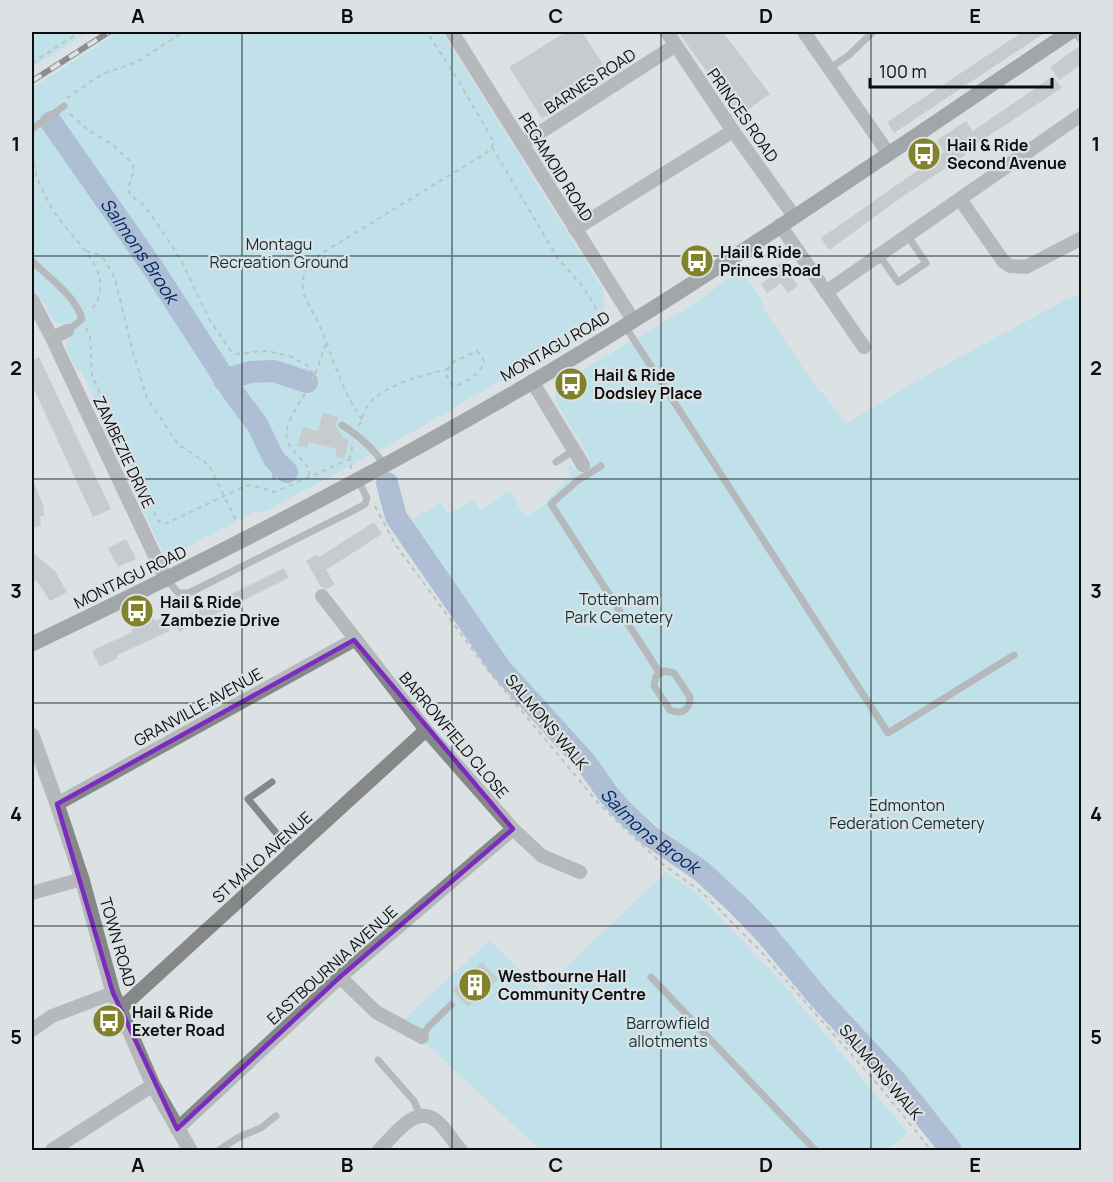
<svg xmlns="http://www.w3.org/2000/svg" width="1113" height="1182" viewBox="0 0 1113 1182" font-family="Manrope,sans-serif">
<rect width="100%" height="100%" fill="#dce2e4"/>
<g fill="#9ddff1">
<polygon points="44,32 88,32 32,68 32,39"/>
<polygon points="119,32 442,32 602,288 605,304 601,322 402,438 266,511 254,512 166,558 99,420 102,414 81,370 77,371 66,348 68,339 74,337 67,322 61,324 53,321 45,305 32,291 32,88"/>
<polygon points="742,269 761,299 765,311 819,392 823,393 846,424 918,380 1065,300 1081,294 1081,1150 965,1150 913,1084 878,1047 749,901 728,881 635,808 620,791 613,795 589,762 556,728 505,669 404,524 441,502 448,514 473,500 480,510 510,491 525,517 547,504 546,501 571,476 567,468 572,465 575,470 591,461 556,402 555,386 691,306"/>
<polygon points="666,872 698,895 776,976 908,1133 886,1150 540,1150 402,1021 490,940 541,991"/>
</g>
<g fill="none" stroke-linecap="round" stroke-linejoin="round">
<polyline stroke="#7693c1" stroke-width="4" points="274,459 274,478"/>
<g stroke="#7693c1" stroke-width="22">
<path id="s1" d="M51,122L153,268L235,395L257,424L274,459L287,472"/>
<polyline points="224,380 250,372 274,371 307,382"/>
<path id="s2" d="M387,483L396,517L501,669L587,764L608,794L624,812L650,836L701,871L738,905L765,933L820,999L896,1081L951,1150"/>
</g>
</g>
<g fill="#acb2b2">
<polygon points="566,32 582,32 608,72 588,84 591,88 542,119 509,67"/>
<polygon points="678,32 723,32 770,94 739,116"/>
<polygon points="1022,32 1046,32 894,133 887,122"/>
<polygon points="1078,47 1082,52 1082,64 1059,80 1050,67"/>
<polygon points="1053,76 1062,88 964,152 966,155 905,195 829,250 821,238 944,152 937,140 966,121 973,131"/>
<polygon points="782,262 798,286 788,293 781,283 767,293 761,284 775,274 772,269"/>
<polygon points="39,357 111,509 93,517 32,385 32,360"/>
<polygon points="323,413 338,417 336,426 343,438 349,440 344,459 335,456 337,449 309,442 307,448 297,446 303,427 318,431"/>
<polygon points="32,479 43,504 44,516 40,516 41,526 32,527"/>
<polygon points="374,522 382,534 326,570 335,584 327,589 321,587 306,561 317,554 319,557"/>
<polygon points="126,539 136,559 118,567 108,548"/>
<polygon points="32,552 55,571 67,592 50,601 39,584 32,577"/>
<polygon points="284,568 289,578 179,632 174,622"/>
<polygon points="163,617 170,631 117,655 118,658 100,667 92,651 132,632 131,630 154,618 156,621"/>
<polygon points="482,962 498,979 468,1007 452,990"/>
</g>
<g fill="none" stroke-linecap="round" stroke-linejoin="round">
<g stroke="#969b9d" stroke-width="2" stroke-dasharray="4.5 4.5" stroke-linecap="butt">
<polyline points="32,63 80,32"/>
<polyline points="67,98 102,74 137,62 183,32"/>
<polyline points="70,114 88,130 112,144 133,164 134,170 128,189 131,196 144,205 165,235 183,264 209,319 231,351 236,354 266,351 290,356 308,366 315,377"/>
<polyline points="492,147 557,257 584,288 605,323"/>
<path d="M32,154C35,176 43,195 55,213C73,241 122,276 90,311"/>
<polyline points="86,251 97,254 104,259 115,279 132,349 147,398 178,444 209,465 237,523"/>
<polyline points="86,328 90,335 92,375 157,519 161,524 167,523 243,487 250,485 275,492 350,459"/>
<path d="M477,351L484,361C482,374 466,382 455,386L449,382L446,374L451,363Z"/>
<path d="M362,420C343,391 333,360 321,328C315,313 303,301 303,286C302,272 309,262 319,255L486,153L490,150L494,142L456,77L427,32"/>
<path d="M359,426C362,419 364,410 369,404C385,384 424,375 448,369"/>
<polyline points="351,469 350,459 353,442"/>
<path d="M309,476V469C303,459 290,451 287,439C282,423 306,395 313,379C318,368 322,355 326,343"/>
<polyline points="375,506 395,544 486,668 599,804 661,863 700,891 718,908 763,954 880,1087 931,1150"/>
</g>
<g stroke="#858789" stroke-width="7">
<polyline points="829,69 849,55 873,32"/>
<polyline points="32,129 64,106"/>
<polyline points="879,255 898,282 926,263 907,235"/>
<path d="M32,261C49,278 75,295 82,319L67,331"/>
<polyline points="625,326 888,733 1014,655"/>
<path d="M342,425C359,436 374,448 384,465"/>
<polyline points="556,462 574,450"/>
<polyline points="601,466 577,481 551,504 659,672"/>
<polyline points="168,580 178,593 189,593 362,506 365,504 367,498 358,480"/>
<path d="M664,671L674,673L690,697C690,710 682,715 670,710L654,686L656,676Z"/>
<polyline points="272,782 248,799 292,852"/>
<polyline points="651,977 815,1150"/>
<polyline points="422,1037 428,1027 451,1005"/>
<polyline points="378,1060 414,1101 420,1115"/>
<polyline points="219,1150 239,1137 261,1128 276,1116"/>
</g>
<g stroke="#858789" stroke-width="14">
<polyline points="452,32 633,320"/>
<polyline points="667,32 733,131 794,216"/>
<polyline points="804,32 888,153"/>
<polyline points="1078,32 1082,36"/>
<polyline points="522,144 676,45"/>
<polyline points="960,199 1003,261 1010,266 1026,267 1082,238"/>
<polyline points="780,225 864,347"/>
<polyline points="575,229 733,131"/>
<polyline points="826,292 1082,114"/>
<polyline points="32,300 52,338 162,571 168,580"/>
<polyline points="52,338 67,331"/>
<polyline points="532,381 583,465"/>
<polyline points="322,596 426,730 513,829 542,856 580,872"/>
<polyline points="57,804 354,640"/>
<polyline points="32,893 82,879"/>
<polyline points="340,977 376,1012 422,1037"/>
<polyline points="120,1009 426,730"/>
<polyline points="32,1030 52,1016 113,993"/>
<polyline points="177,1129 340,977 513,829"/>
<polyline points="52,1150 153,1085"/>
<path d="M379,1150C395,1135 417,1100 440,1124C448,1132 453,1142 461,1150"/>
</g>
<polyline stroke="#858789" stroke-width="15" points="32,735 57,804 82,879 113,993 153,1085 190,1150"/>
<path stroke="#5a5d5f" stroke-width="15" d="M32,644C225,552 416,454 599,342C759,244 914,136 1070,32"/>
<defs>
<polyline id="rail" points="32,81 109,32"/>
</defs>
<use href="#rail" stroke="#252829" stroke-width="6"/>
<use href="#rail" stroke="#dce2e4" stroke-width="4" stroke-dasharray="11" stroke-linecap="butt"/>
</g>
<path d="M0 0H1113V1182H0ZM354,640L513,829L340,977L177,1129L113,993L57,804Z" fill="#dce2e4" fill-opacity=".55" fill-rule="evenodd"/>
<path fill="none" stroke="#7b2cbf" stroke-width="4.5" stroke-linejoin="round" d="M354,640L513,829L340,977L177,1129L113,993L57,804Z"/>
<path fill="none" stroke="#0b0d0e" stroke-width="1.5" stroke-opacity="0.55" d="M242,32V1150M452,32V1150M661,32V1150M871,32V1150M32,256H1082M32,479H1082M32,703H1082M32,926H1082"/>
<defs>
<symbol id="bus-disc" viewBox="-11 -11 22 22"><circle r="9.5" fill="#81822b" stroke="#dce2e4"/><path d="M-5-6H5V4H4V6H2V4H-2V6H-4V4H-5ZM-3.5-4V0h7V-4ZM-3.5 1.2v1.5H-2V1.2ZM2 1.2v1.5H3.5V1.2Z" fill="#fff"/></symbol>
<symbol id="building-disc" viewBox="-11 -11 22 22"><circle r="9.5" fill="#81822b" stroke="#dce2e4"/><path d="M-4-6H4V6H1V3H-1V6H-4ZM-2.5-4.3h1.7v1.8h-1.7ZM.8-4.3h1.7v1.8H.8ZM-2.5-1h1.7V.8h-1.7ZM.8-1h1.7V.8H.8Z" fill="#fff"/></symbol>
</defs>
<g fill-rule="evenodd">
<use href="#bus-disc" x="905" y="135" width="38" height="38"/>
<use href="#bus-disc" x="678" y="242" width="38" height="38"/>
<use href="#bus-disc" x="552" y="365" width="38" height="38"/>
<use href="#bus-disc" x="118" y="592" width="38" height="38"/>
<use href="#building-disc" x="456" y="966" width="38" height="38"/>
<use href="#bus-disc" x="90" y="1002" width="38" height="38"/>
</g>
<g text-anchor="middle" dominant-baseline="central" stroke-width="4.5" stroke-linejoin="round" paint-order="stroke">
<g font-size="16" fill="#0b0d0e" stroke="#dce2e4">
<text transform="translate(590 81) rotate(-33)">BARNES ROAD</text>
<text transform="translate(743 115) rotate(55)">PRINCES ROAD</text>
<text transform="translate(556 167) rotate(58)">PEGAMOID ROAD</text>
<text transform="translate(555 346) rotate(-30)">MONTAGU ROAD</text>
<text transform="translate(124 452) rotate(65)">ZAMBEZIE DRIVE</text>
<text transform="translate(130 577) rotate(-26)">MONTAGU ROAD</text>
<text transform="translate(198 707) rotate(-29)">GRANVILLE AVENUE</text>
<text transform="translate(547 722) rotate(50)">SALMONS WALK</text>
<text transform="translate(454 735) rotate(50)">BARROWFIELD CLOSE</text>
<text transform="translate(262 857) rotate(-42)">ST MALO AVENUE</text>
<text transform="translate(118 942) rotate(74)">TOWN ROAD</text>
<text transform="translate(332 965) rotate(-42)">EASTBOURNIA AVENUE</text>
<text transform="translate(881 1072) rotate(50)">SALMONS WALK</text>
</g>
<g font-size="16" font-weight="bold" fill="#0b0d0e" stroke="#dce2e4" text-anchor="start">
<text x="947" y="145">Hail &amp; Ride<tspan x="947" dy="18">Second Avenue</tspan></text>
<text x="720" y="252">Hail &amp; Ride<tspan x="720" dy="18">Princes Road</tspan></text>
<text x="594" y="375">Hail &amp; Ride<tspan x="594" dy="18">Dodsley Place</tspan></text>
<text x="160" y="602">Hail &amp; Ride<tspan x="160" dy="18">Zambezie Drive</tspan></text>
<text x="498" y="976">Westbourne Hall<tspan x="498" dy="18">Community Centre</tspan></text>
<text x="132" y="1012">Hail &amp; Ride<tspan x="132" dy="18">Exeter Road</tspan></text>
</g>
<g font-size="16" fill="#0e3139" stroke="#dce2e4">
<text x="279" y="244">Montagu<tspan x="279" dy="18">Recreation Ground</tspan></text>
<text x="619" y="599">Tottenham<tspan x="619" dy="18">Park Cemetery</tspan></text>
<text x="907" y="805">Edmonton<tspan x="907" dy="18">Federation Cemetery</tspan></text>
<text x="668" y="1023">Barrowfield<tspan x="668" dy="18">allotments</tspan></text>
</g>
<g font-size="18" font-style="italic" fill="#04275e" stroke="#dce2e4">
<text stroke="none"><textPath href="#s1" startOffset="156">Salmons Brook</textPath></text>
<text stroke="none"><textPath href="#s2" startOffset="441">Salmons Brook</textPath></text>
</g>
</g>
<rect width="1113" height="1182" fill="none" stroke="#dce2e4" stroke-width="66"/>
<path d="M870 78v9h182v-9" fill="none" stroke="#0b0d0e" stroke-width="3"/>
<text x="879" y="78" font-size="18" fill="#0b0d0e" stroke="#dce2e4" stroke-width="4.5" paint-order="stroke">100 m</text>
<rect x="33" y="33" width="1047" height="1116" fill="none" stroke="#0b0d0e" stroke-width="2"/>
<g font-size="20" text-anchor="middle" font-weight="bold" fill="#0b0d0e">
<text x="138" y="23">A</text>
<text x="347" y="23">B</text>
<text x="556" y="23">C</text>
<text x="766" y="23">D</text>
<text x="975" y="23">E</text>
<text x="16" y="151">1</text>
<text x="1096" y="151">1</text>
<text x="16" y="375">2</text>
<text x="1096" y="375">2</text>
<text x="16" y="598">3</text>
<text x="1096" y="598">3</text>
<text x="16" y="821">4</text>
<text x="1096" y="821">4</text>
<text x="16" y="1044">5</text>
<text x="1096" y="1044">5</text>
<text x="138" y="1172">A</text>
<text x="347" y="1172">B</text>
<text x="556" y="1172">C</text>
<text x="766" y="1172">D</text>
<text x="975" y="1172">E</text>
</g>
</svg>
